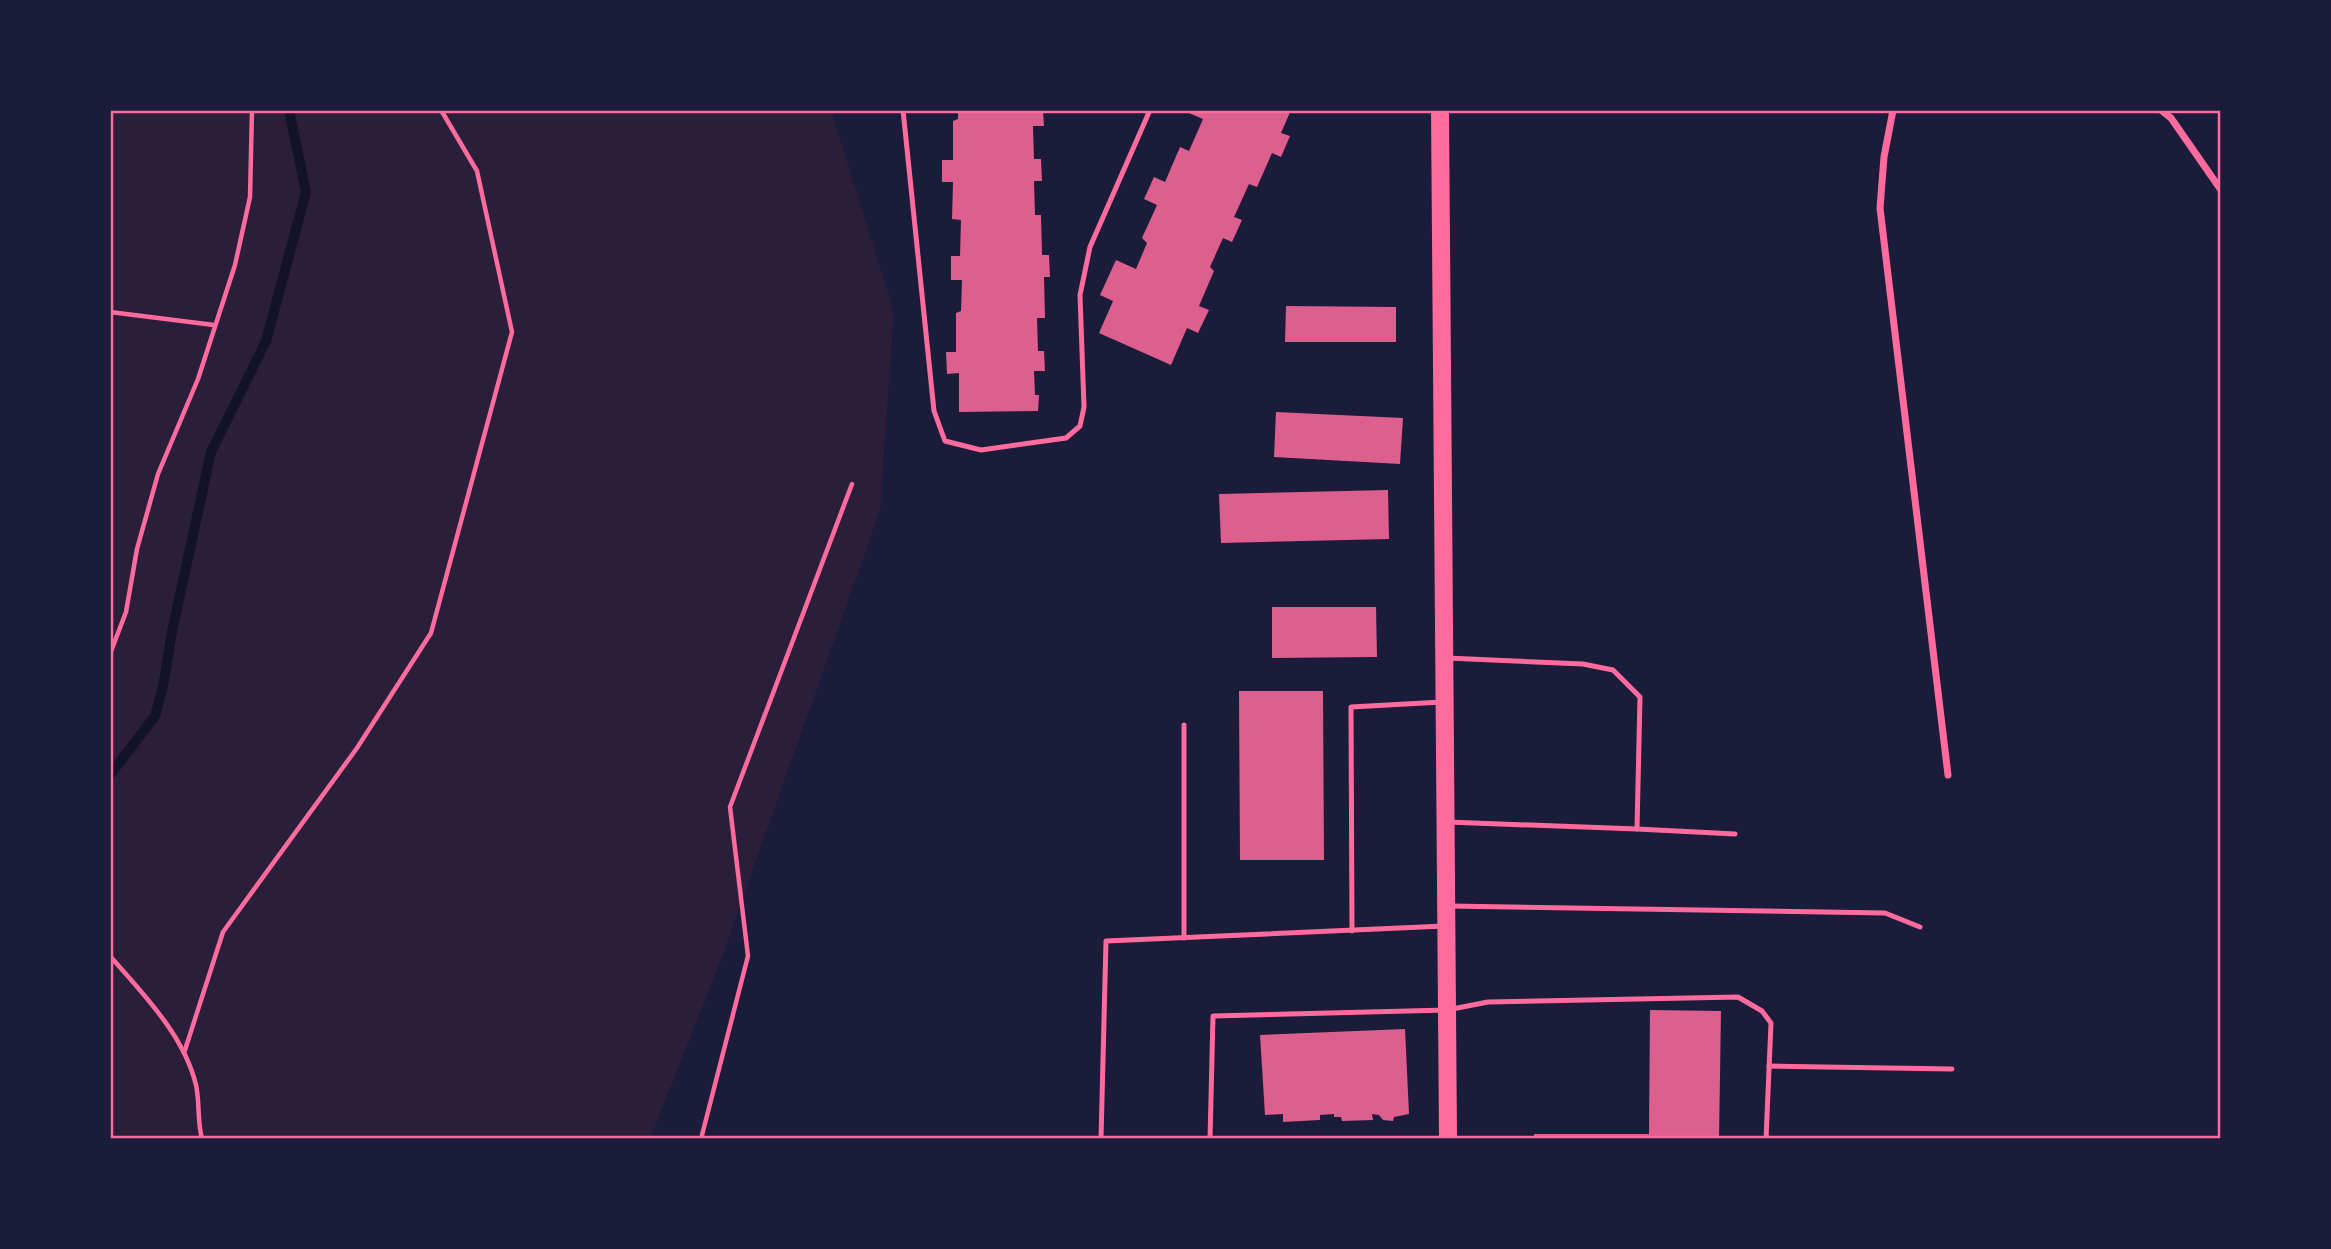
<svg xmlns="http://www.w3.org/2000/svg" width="2331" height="1249" viewBox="0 0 2331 1249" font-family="'Roboto Condensed',sans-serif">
<rect width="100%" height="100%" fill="#1b1b3a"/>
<polygon fill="#2a1e3b" points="110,110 831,110 894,312 880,511 720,962 650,1139 110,1139"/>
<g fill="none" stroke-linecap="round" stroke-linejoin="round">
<polyline stroke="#12122b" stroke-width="10" points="110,775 155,716 163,687 172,632 211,452 266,341 306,192 289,110"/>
</g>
<g fill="#dd5f8e">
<polygon points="958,110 1043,110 1044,126 1033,126 1034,159 1041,159 1042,181 1034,181 1035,215 1041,215 1042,255 1049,255 1050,277 1044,277 1045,318 1037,318 1038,351 1044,351 1045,371 1034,371 1035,395 1039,395 1038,411 959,412 959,373 947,374 946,352 956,352 956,313 961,311 962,280 951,280 951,256 960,256 961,220 952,219 953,182 942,182 942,160 953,160 953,121 958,119"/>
<polygon points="1190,110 1291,110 1281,133 1290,136 1281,157 1272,153 1257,187 1249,184 1234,217 1242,220 1232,242 1223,238 1210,267 1214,271 1199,306 1209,310 1198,333 1187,328 1171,365 1099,333 1113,301 1100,295 1116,260 1136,269 1147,243 1142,238 1157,205 1144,199 1154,177 1165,182 1180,147 1189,151 1203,119 1189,113"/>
<polygon points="1286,306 1396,307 1396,342 1285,342"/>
<polygon points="1276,412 1403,418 1400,464 1274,457"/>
<polygon points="1388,490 1389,539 1221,543 1219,494"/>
<polygon points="1272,607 1376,607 1377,657 1272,658"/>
<polygon points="1239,691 1323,691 1324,860 1240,860"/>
<polygon points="1650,1010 1721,1011 1719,1139 1534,1139 1534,1134 1649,1134"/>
<polygon points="1405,1029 1409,1114 1394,1117 1393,1121 1383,1120 1379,1115 1372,1114 1373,1120 1342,1121 1341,1117 1334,1117 1334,1114 1320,1115 1320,1120 1283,1122 1283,1114 1265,1115 1260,1035"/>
</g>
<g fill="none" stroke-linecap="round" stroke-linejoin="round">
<g stroke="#ff6b9d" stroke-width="4.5">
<polyline points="110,312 214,325"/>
<polyline points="110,654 126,612 137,549 158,474 198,379 235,265 250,197 252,110"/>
<path d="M110,956C143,994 184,1035 196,1085C200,1103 197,1121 202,1139"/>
<polyline points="184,1053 223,932 357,748 431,633 512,332 477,171 441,110"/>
<polyline points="701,1139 748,956 730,807 852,484"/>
</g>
<g stroke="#ff6b9d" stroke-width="5">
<polyline points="903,110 934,411 945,441 981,450 1066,438 1080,426 1084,407 1080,295 1090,247 1150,110"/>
<polyline points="1447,658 1583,664 1613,670 1640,697 1637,829 1447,822"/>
<polyline points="1184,725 1184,938"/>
<polyline points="1637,829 1735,834"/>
<polyline points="1449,906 1885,913 1920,927"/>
<polyline points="1352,931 1351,707 1442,702"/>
<polyline points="1769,1066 1952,1069"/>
<polyline points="1101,1139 1106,941 1444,926"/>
<polyline points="1210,1139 1213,1016 1447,1010 1488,1002 1738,997 1762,1011 1771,1023 1766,1139"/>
</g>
<g stroke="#ff6b9d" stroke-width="7">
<polyline points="1893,110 1884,157 1880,208 1948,775"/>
<polyline points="2161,110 2171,118 2221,190"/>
</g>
<polyline stroke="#ff6b9d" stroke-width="18" points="1440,110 1448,1139"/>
</g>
<rect width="2331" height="1249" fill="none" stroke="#1b1b3a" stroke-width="224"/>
<rect x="112" y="112" width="2107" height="1025" fill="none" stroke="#ff6b9d" stroke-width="2.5"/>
</svg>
